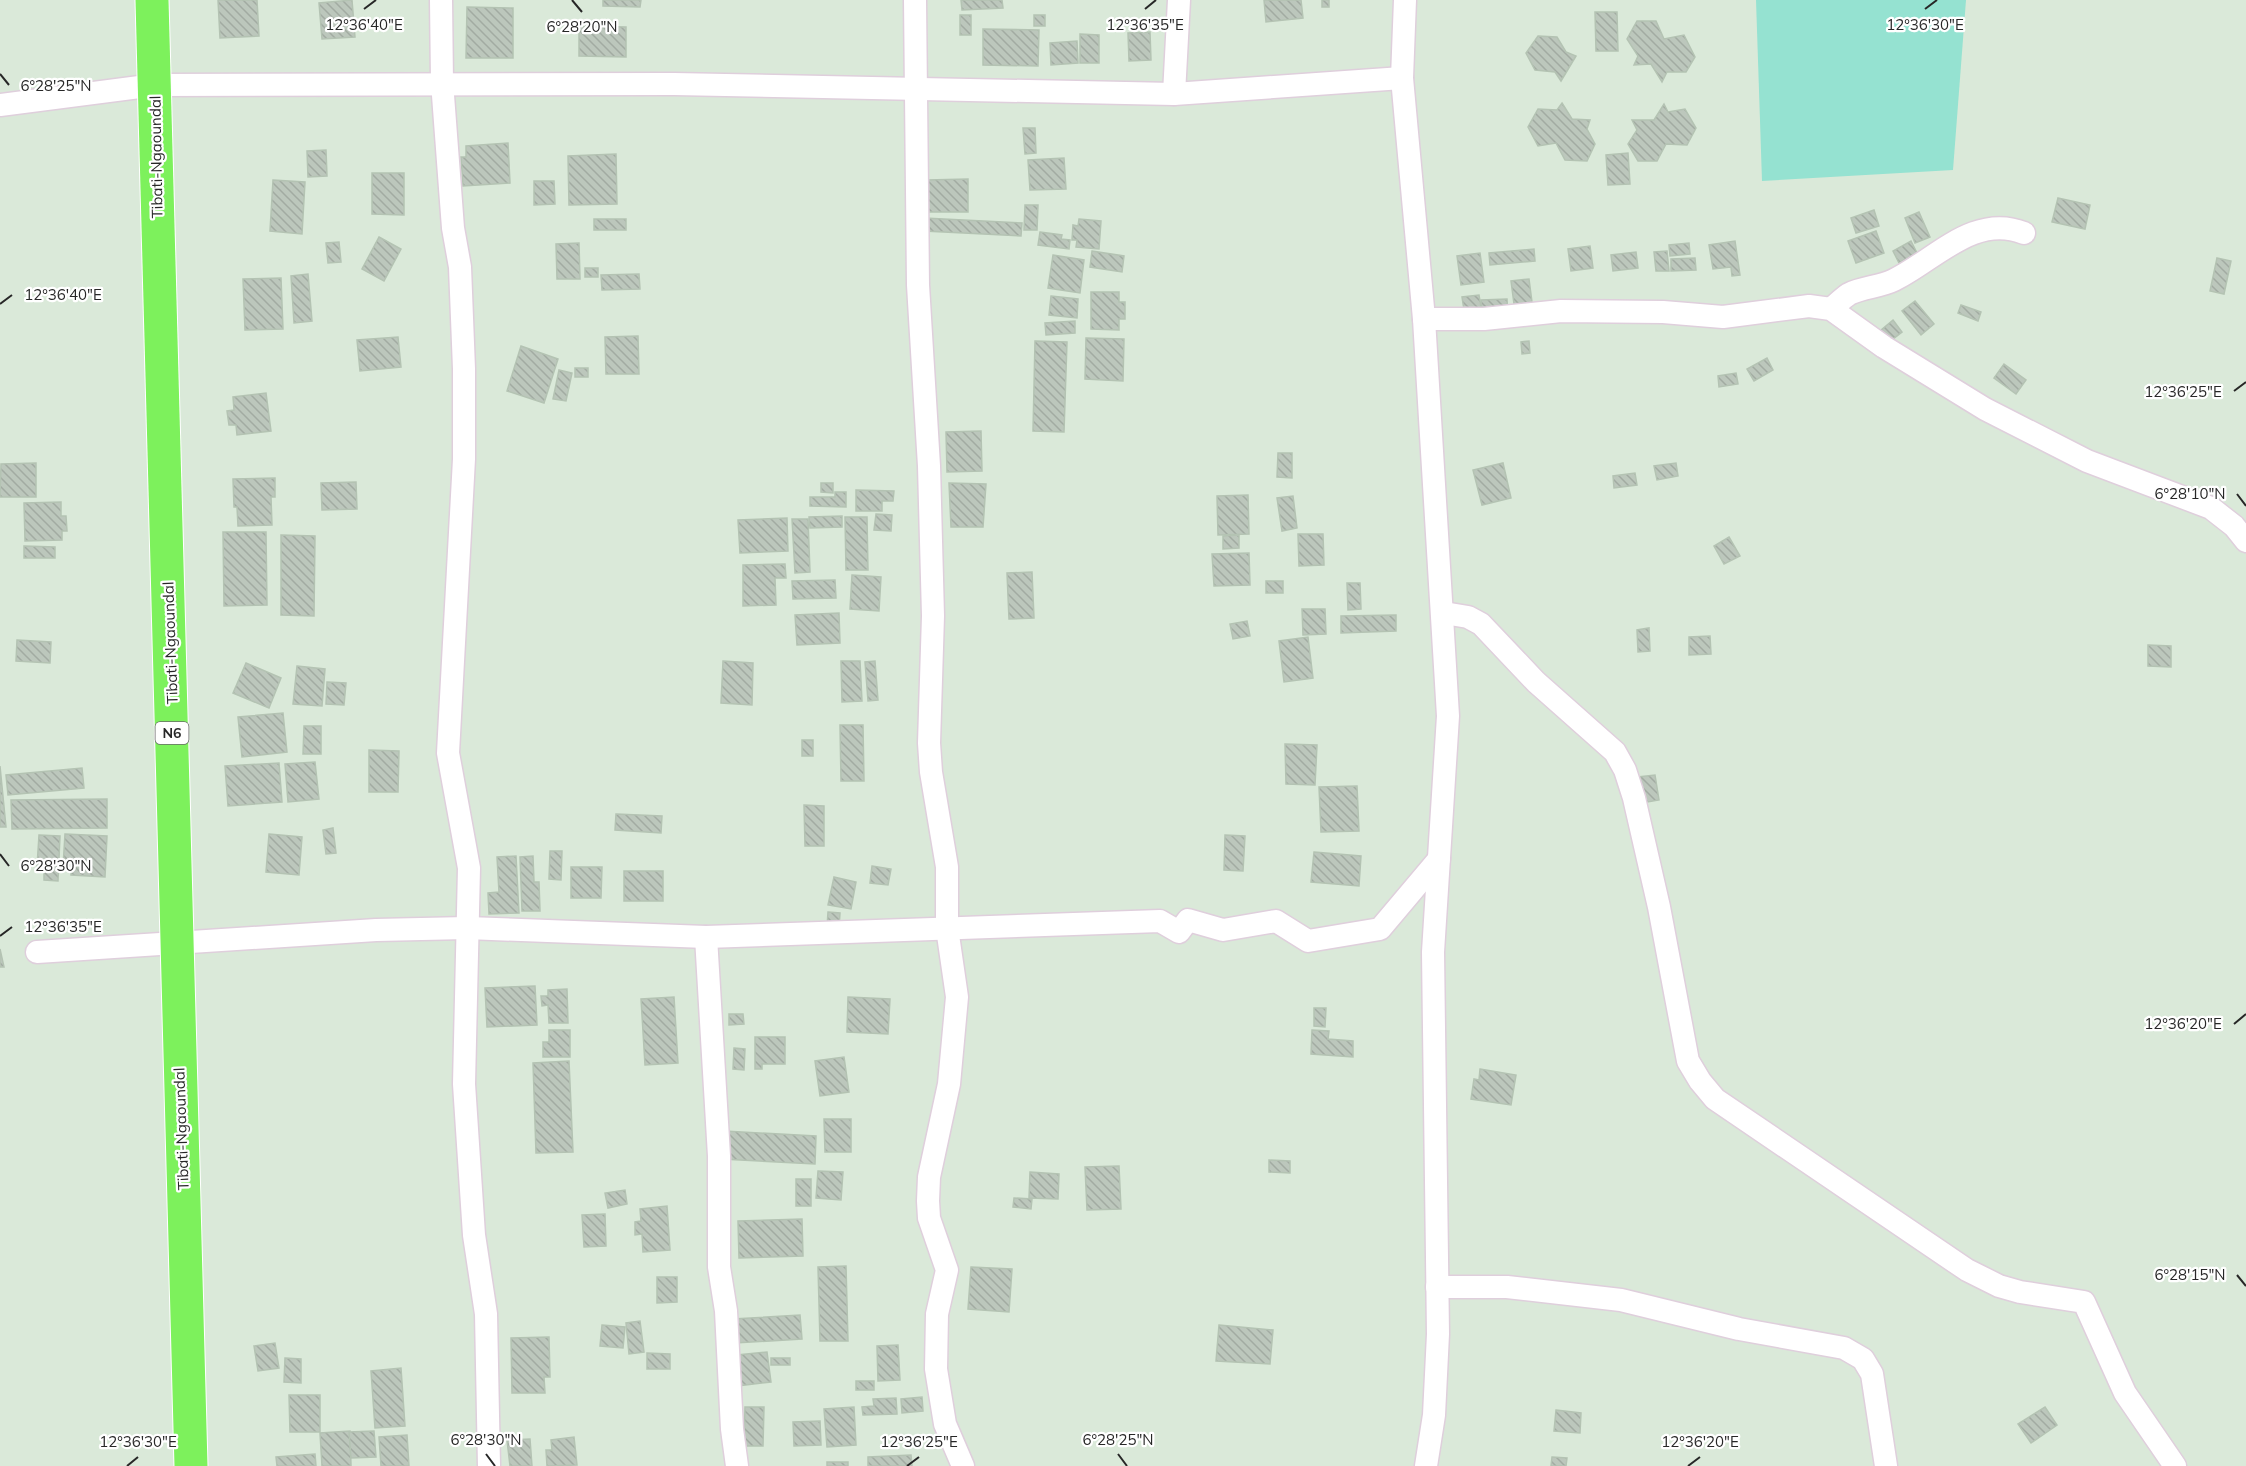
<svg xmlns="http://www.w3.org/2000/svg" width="2246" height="1466" viewBox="0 0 2246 1466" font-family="Mulish,sans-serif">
<defs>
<pattern id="building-back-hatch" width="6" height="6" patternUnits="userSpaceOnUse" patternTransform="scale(1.5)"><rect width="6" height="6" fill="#bcc7bc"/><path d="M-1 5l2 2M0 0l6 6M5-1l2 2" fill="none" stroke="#a2aba2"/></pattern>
</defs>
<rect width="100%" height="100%" fill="#dae9d9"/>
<polygon fill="#95e2d1" points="1756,0 1966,0 1953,170 1762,181"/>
<g fill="url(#building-back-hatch)" stroke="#b4c3b3" stroke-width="1.5">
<polygon points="218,0 257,0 259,36 220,38"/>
<polygon points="352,0 355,37 322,39 319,3"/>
<polygon points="603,0 641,0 640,7 603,6"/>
<polygon points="961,0 1002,0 1003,8 962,10"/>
<polygon points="1264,0 1301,0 1303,18 1266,22"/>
<rect x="1322" y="0" width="7" height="7"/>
<polygon points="467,7 513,8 513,58 466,58"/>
<polygon points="1595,12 1617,12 1618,51 1596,51"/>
<rect x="960" y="15" width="11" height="20"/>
<rect x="1034" y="15" width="11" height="11"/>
<polygon points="1637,21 1656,21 1664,39 1684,35 1695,57 1686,72 1667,72 1662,82 1651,64 1634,65 1638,56 1627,39"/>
<polygon points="579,26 626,27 626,57 579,56"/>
<polygon points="983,29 1039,30 1038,66 983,65"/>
<polygon points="1150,32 1151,60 1129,61 1128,33"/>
<polygon points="1080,34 1099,35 1099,63 1080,63"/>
<polygon points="1538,36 1557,37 1566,52 1576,56 1561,81 1555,72 1535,70 1526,53"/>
<polygon points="1077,41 1078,63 1051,65 1050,43"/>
<polygon points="1562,103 1572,119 1590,120 1587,129 1595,144 1587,161 1565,160 1556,143 1538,146 1528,127 1538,109 1557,110"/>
<polygon points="1664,104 1668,112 1685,109 1696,128 1687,145 1666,144 1657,161 1638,161 1628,144 1637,130 1632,120 1654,120"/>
<polygon points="1023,128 1035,128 1036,153 1025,154"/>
<polygon points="508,143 510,183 463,186 461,157 466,157 466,146"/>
<polygon points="326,150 327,176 308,177 307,151"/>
<polygon points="1628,153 1630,184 1608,185 1606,155"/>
<polygon points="616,154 617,204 569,205 568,156"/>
<polygon points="1064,158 1066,189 1030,190 1028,160"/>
<polygon points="372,173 404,173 404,215 372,214"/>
<polygon points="968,179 968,212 928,212 927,180"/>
<polygon points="273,180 305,182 302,234 270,231"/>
<polygon points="534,181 554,181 555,204 534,205"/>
<polygon points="2058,198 2090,205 2085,229 2052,222"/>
<polygon points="1025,205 1038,205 1037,230 1024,230"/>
<polygon points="1874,210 1879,226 1856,233 1851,218"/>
<polygon points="1919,212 1930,237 1915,243 1905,218"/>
<polygon points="924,218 1022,223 1021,236 924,231"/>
<rect x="594" y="219" width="32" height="11"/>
<polygon points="1079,219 1101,221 1099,249 1076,247 1077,240 1072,240 1073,225 1078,226"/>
<polygon points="1876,231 1884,253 1856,263 1848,241"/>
<polygon points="1040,232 1062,235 1061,239 1070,240 1069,249 1038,245"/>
<polygon points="379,237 401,249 384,281 362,269"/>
<polygon points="1735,241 1740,275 1732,276 1731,267 1713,269 1709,245"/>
<polygon points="1911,241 1917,253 1899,263 1893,251"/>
<polygon points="339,242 341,262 328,263 326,243"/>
<polygon points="579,243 580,279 557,279 556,244"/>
<polygon points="1689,243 1690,254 1670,256 1669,245"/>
<polygon points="1590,246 1593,268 1571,271 1568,249"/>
<polygon points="1534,249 1535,261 1490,265 1489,253"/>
<polygon points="1092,251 1124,256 1122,272 1090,267"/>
<polygon points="1667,251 1669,271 1656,271 1654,252"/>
<polygon points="1636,252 1638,268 1613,271 1611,255"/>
<polygon points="1480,253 1484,282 1461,285 1457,256"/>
<polygon points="1053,255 1084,260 1080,293 1048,288"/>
<polygon points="1695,258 1696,270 1671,271 1671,259"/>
<polygon points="2217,258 2231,261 2224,294 2210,291"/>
<rect x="585" y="268" width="13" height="9"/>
<polygon points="308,274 312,321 294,323 291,276"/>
<polygon points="639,274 640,289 602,290 601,275"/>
<polygon points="281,278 283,329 245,330 243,279"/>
<polygon points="1529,279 1532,302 1514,304 1511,281"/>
<polygon points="1091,292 1119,292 1119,302 1125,302 1125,319 1119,319 1119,330 1091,329"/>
<polygon points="1479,295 1481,307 1464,310 1462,297"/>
<polygon points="1051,296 1078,299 1077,318 1049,315"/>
<polygon points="1507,299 1508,315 1482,316 1481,300"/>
<polygon points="1915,301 1934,324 1921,335 1902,311"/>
<polygon points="1961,305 1981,312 1978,321 1958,313"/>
<polygon points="1893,320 1902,332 1884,346 1875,335"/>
<polygon points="1075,321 1075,333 1046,335 1045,323"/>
<polygon points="638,336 639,374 606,374 605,337"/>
<polygon points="398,337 401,367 360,371 357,340"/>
<polygon points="1086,338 1124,339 1123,381 1085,379"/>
<polygon points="1035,341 1067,342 1064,432 1033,431"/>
<polygon points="1529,341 1530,353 1522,354 1521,342"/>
<polygon points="521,346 558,359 544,403 507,391"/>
<polygon points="1767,358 1773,370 1754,381 1747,369"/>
<polygon points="2004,364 2026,380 2016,394 1994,378"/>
<rect x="575" y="368" width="13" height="9"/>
<polygon points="559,370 572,373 566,401 553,399"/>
<polygon points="1736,373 1738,384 1719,387 1718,376"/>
<polygon points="266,393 271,431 237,435 236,425 229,425 227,411 234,410 233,397"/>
<polygon points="981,431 982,471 947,472 946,432"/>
<polygon points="1278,453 1292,453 1292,478 1277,477"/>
<polygon points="36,463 36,497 0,497 1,464"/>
<polygon points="1503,463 1511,498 1482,505 1473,470"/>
<polygon points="1676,463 1678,476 1657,480 1654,466"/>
<polygon points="1635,473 1637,485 1614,488 1613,476"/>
<polygon points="275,478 275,497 271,497 272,525 238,526 237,507 234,507 233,479"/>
<polygon points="356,482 357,509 322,510 321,483"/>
<polygon points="821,483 833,483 833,493 821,492"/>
<polygon points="949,483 986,484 983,527 951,527"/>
<polygon points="856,490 894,491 893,501 882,501 882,511 856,511"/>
<polygon points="835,492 846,492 846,507 810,506 810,497 835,497"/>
<polygon points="1248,495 1249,534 1218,535 1217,496"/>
<polygon points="1293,496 1297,528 1282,531 1277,498"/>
<polygon points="61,502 61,516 66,516 67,531 62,531 62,540 25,541 24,503"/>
<polygon points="876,514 892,515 891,531 874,530"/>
<polygon points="842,516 842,527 810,528 809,517"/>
<polygon points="845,517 867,517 868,570 846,570"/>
<polygon points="787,518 788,551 740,553 738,520"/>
<polygon points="792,519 808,519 810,572 795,573"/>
<polygon points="223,532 266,532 267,605 224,606"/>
<polygon points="1298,534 1323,534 1324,565 1299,566"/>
<polygon points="281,535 315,536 314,616 281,615"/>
<polygon points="1239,535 1239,548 1223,549 1223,536"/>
<polygon points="1729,537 1740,556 1724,564 1714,546"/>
<polygon points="24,546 55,547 55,558 24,558"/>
<polygon points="1249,553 1250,585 1214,586 1212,554"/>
<polygon points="785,564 786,578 775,578 776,605 743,606 743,565"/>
<polygon points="1032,572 1034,618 1009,619 1007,573"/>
<polygon points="852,575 881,577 879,611 850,609"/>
<polygon points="835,580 836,598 793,599 792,581"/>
<rect x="1266" y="581" width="17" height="12"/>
<polygon points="1347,583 1360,583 1361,609 1348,610"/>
<polygon points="1302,609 1325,609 1326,634 1303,635"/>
<polygon points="839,613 840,643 797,645 795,615"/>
<polygon points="1396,615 1396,631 1341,633 1341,616"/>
<polygon points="1247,621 1250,636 1233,639 1230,624"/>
<polygon points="1649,628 1650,651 1638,652 1637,630"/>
<polygon points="1710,636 1711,654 1689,655 1689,637"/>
<polygon points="1308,637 1313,678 1284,682 1279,641"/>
<polygon points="17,640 51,642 50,663 16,661"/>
<polygon points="2148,645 2171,646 2171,667 2148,666"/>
<polygon points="723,661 753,663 752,705 721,703"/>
<polygon points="841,661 860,661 862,701 842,702"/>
<polygon points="875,661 878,700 868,701 865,662"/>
<polygon points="246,663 281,678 269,708 233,693"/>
<polygon points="297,666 325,669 322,706 293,704"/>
<polygon points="327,682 346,683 344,705 326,704"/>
<polygon points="283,713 287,752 242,757 238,717"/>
<polygon points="840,725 863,725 864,781 841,781"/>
<polygon points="304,726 321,726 321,754 303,754"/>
<rect x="802" y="740" width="11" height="16"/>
<polygon points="1285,744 1317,745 1315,785 1286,784"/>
<polygon points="369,750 399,751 398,792 369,792"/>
<polygon points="315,762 319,799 288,802 285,764"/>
<polygon points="279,763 282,802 228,806 225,766"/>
<polygon points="0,766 6,827 0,827"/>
<polygon points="82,768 84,788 8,795 6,775"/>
<polygon points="1655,775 1659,800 1642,803 1638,777"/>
<polygon points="1357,786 1359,831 1321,832 1319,787"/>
<polygon points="107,799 107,828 12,829 11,800"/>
<polygon points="804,805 824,806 824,846 805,846"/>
<polygon points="616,814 662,816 661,833 615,830"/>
<polygon points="333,828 336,853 326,854 323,830"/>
<polygon points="65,834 107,836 105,877 71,875 71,868 63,867"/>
<polygon points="269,834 302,837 299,875 266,872"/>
<polygon points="39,835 60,836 58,881 44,880 44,867 37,867"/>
<polygon points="1225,835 1245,836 1243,871 1224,870"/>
<polygon points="550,851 562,851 561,880 549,879"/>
<polygon points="1314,852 1361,856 1359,886 1311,882"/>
<polygon points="516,856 519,913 489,914 488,893 499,892 497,857"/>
<polygon points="533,856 534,882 539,882 540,911 522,911 520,857"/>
<polygon points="872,866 891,869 888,885 870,883"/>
<polygon points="571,867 602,867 601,898 571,898"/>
<rect x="624" y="871" width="39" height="30"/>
<polygon points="834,877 856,882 851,909 828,905"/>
<polygon points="828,912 840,913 839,928 827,927"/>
<polygon points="0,949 4,967 0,967"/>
<polygon points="535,986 537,1025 487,1027 485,988"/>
<polygon points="567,989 568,1023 549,1023 548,1005 542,1006 541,996 548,996 548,990"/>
<polygon points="674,997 678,1063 645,1065 641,999"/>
<polygon points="848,997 890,999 888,1034 847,1032"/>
<polygon points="1314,1008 1326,1008 1325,1027 1314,1026"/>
<polygon points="729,1014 743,1014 744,1024 729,1025"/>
<polygon points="549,1030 570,1030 570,1057 543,1057 543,1042 549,1042"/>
<polygon points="1312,1030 1329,1031 1328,1039 1353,1041 1353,1057 1311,1054"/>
<polygon points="755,1037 785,1037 785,1064 762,1064 762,1069 755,1069"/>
<polygon points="734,1048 745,1049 744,1070 733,1069"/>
<polygon points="844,1057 849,1092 820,1096 815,1061"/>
<polygon points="569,1061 573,1152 536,1153 533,1063"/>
<polygon points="1480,1069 1516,1075 1511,1105 1471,1099 1474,1079 1479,1080"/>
<polygon points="824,1119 851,1119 851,1152 825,1152"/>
<polygon points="724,1131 816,1136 815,1164 722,1159"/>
<polygon points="1269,1160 1290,1161 1290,1173 1269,1172"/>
<polygon points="1119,1166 1121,1209 1087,1210 1085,1167"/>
<polygon points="818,1171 843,1172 841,1200 816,1198"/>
<polygon points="1030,1172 1059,1174 1058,1199 1029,1198"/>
<rect x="796" y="1179" width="15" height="27"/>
<polygon points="625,1190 627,1204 608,1208 605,1193"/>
<polygon points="1014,1198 1032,1199 1031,1209 1013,1207"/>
<polygon points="667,1206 670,1250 643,1252 642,1234 635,1235 635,1222 641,1221 640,1209"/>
<polygon points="605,1214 606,1246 584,1247 582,1215"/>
<polygon points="802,1219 803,1256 739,1258 738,1221"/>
<polygon points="846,1266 848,1341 820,1341 818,1267"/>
<polygon points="971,1267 1012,1269 1009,1312 968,1309"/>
<polygon points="657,1277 677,1277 677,1302 657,1303"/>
<polygon points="800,1315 802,1339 735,1343 733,1319"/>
<polygon points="640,1321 644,1352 629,1354 626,1323"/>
<polygon points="602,1325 625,1327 623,1348 600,1346"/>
<polygon points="1219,1325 1273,1330 1270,1364 1216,1361"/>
<polygon points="549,1337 550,1377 544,1377 545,1393 512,1393 511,1338"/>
<polygon points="275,1343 279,1368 258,1371 254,1346"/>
<polygon points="898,1345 900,1380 878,1381 877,1346"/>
<polygon points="767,1352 771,1382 738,1386 737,1355"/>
<polygon points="647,1353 670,1354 670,1369 647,1369"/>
<polygon points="285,1358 301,1359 301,1383 284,1382"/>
<rect x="771" y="1358" width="19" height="7"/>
<polygon points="401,1368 405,1426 375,1428 371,1371"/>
<rect x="856" y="1381" width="18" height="9"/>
<polygon points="289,1395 320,1395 320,1432 290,1432"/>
<polygon points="922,1397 923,1411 902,1413 901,1399"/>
<polygon points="896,1398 897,1414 863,1415 862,1407 874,1406 873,1399"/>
<polygon points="745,1407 764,1407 763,1446 744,1446"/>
<polygon points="854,1407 856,1445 827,1447 824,1409"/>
<polygon points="2045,1407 2057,1425 2031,1443 2018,1424"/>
<polygon points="1556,1410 1581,1413 1580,1433 1554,1431"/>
<polygon points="820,1421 821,1445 794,1446 793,1422"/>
<polygon points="350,1431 351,1466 322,1466 320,1433"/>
<polygon points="374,1431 376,1457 351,1458 349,1432"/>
<polygon points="407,1435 409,1466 381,1466 379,1437"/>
<polygon points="574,1437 577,1465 547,1466 546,1450 552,1450 551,1440"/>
<polygon points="530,1439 532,1466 510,1466 507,1440"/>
<polygon points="315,1454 316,1466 277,1466 276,1457"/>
<polygon points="911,1455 912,1466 868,1466 868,1457"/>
<polygon points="1552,1457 1567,1458 1566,1466 1551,1466"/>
<rect x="827" y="1462" width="21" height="4"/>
</g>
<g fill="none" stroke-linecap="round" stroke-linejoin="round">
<defs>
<g id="street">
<polyline points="441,0 442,82 453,228 460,267 464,369 464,459 448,753 469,868 464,1084 474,1235 486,1314 489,1466"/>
<polyline points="915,0 918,285 929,466 933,616 929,743 931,772 947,867 947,928 957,997 949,1084 929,1177 928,1201 929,1218 947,1270 937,1314 936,1369 945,1424 963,1466"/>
<polyline points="1405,0 1402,78 1424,319 1448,716 1433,952 1438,1334 1434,1415 1426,1466"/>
<polyline points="1174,94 1179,0"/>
<polyline points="0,105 155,85 674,84 1174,94 1402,78"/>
<path d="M1831,309C1837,304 1843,298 1849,294C1863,287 1880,287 1894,280C1935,260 1974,213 2024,233"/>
<polyline points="1424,319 1484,319 1561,311 1663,312 1723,317 1809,306 1831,309 1884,347 1985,409 2087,461 2211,508 2234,526 2246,541"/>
<polyline points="1444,613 1468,617 1481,624 1536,682 1615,752 1625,770 1634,798 1659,907 1688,1061 1700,1081 1715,1099 1967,1270 1999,1286 2020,1292 2084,1302 2125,1393 2175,1466"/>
<polyline points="706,937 719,1156 719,1267 726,1311 732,1429 737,1466"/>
<polyline points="37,952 376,930 467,928 706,937 1160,921 1179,932 1188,920 1223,930 1276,921 1308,941 1380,929 1439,859"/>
<polyline points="1437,1287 1507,1287 1621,1300 1739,1329 1844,1348 1863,1359 1872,1374 1886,1466"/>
</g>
<polyline id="highway" points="152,0 191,1466"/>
</defs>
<use href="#street" stroke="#dfcfdc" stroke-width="25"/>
<use href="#highway" stroke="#fff" stroke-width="35"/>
<use href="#street" stroke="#fff" stroke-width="22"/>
<use href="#highway" stroke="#7df15c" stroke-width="33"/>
</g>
<path fill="none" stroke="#272727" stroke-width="2" d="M572,0L582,12M364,9L376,0M1145,9L1156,0M1925,9L1937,0M0,74L9,85M0,304L12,295M2234,391L2246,382M2237,494L2246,506M0,854L9,866M0,936L12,927M2234,1024L2246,1014M2237,1275L2246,1286M486,1454L495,1466M1118,1454L1127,1466M127,1466L138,1457M907,1466L919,1457M1688,1466L1700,1457"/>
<g text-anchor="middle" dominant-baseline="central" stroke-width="4.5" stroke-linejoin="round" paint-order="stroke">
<rect fill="#fff" stroke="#686868" stroke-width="1.5" x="155.5" y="722" width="33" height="22" rx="4.5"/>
<g font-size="14" font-weight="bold" fill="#272727">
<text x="172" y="733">N6</text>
</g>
<g font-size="15" fill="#272727" stroke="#fff">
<text transform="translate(156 157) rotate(-91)">Tibati-Ngaoundal</text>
<text transform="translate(170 643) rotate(-92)">Tibati-Ngaoundal</text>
<text transform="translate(181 1129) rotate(-92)">Tibati-Ngaoundal</text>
</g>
</g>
<g font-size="15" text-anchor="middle" fill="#272727" stroke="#fff" stroke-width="4.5" stroke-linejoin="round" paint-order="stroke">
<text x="364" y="30">12°36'40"E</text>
<text x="1145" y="30">12°36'35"E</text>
<text x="1925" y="30">12°36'30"E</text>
<text x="582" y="32">6°28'20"N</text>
<text x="56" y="91">6°28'25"N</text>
<text x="63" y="300">12°36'40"E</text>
<text x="2183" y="397">12°36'25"E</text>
<text x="2190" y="499">6°28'10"N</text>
<text x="56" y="871">6°28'30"N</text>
<text x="63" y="932">12°36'35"E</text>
<text x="2183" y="1029">12°36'20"E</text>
<text x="2190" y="1280">6°28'15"N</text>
<text x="486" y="1445">6°28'30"N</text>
<text x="1118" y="1445">6°28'25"N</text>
<text x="138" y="1447">12°36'30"E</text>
<text x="919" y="1447">12°36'25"E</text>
<text x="1700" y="1447">12°36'20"E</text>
</g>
</svg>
